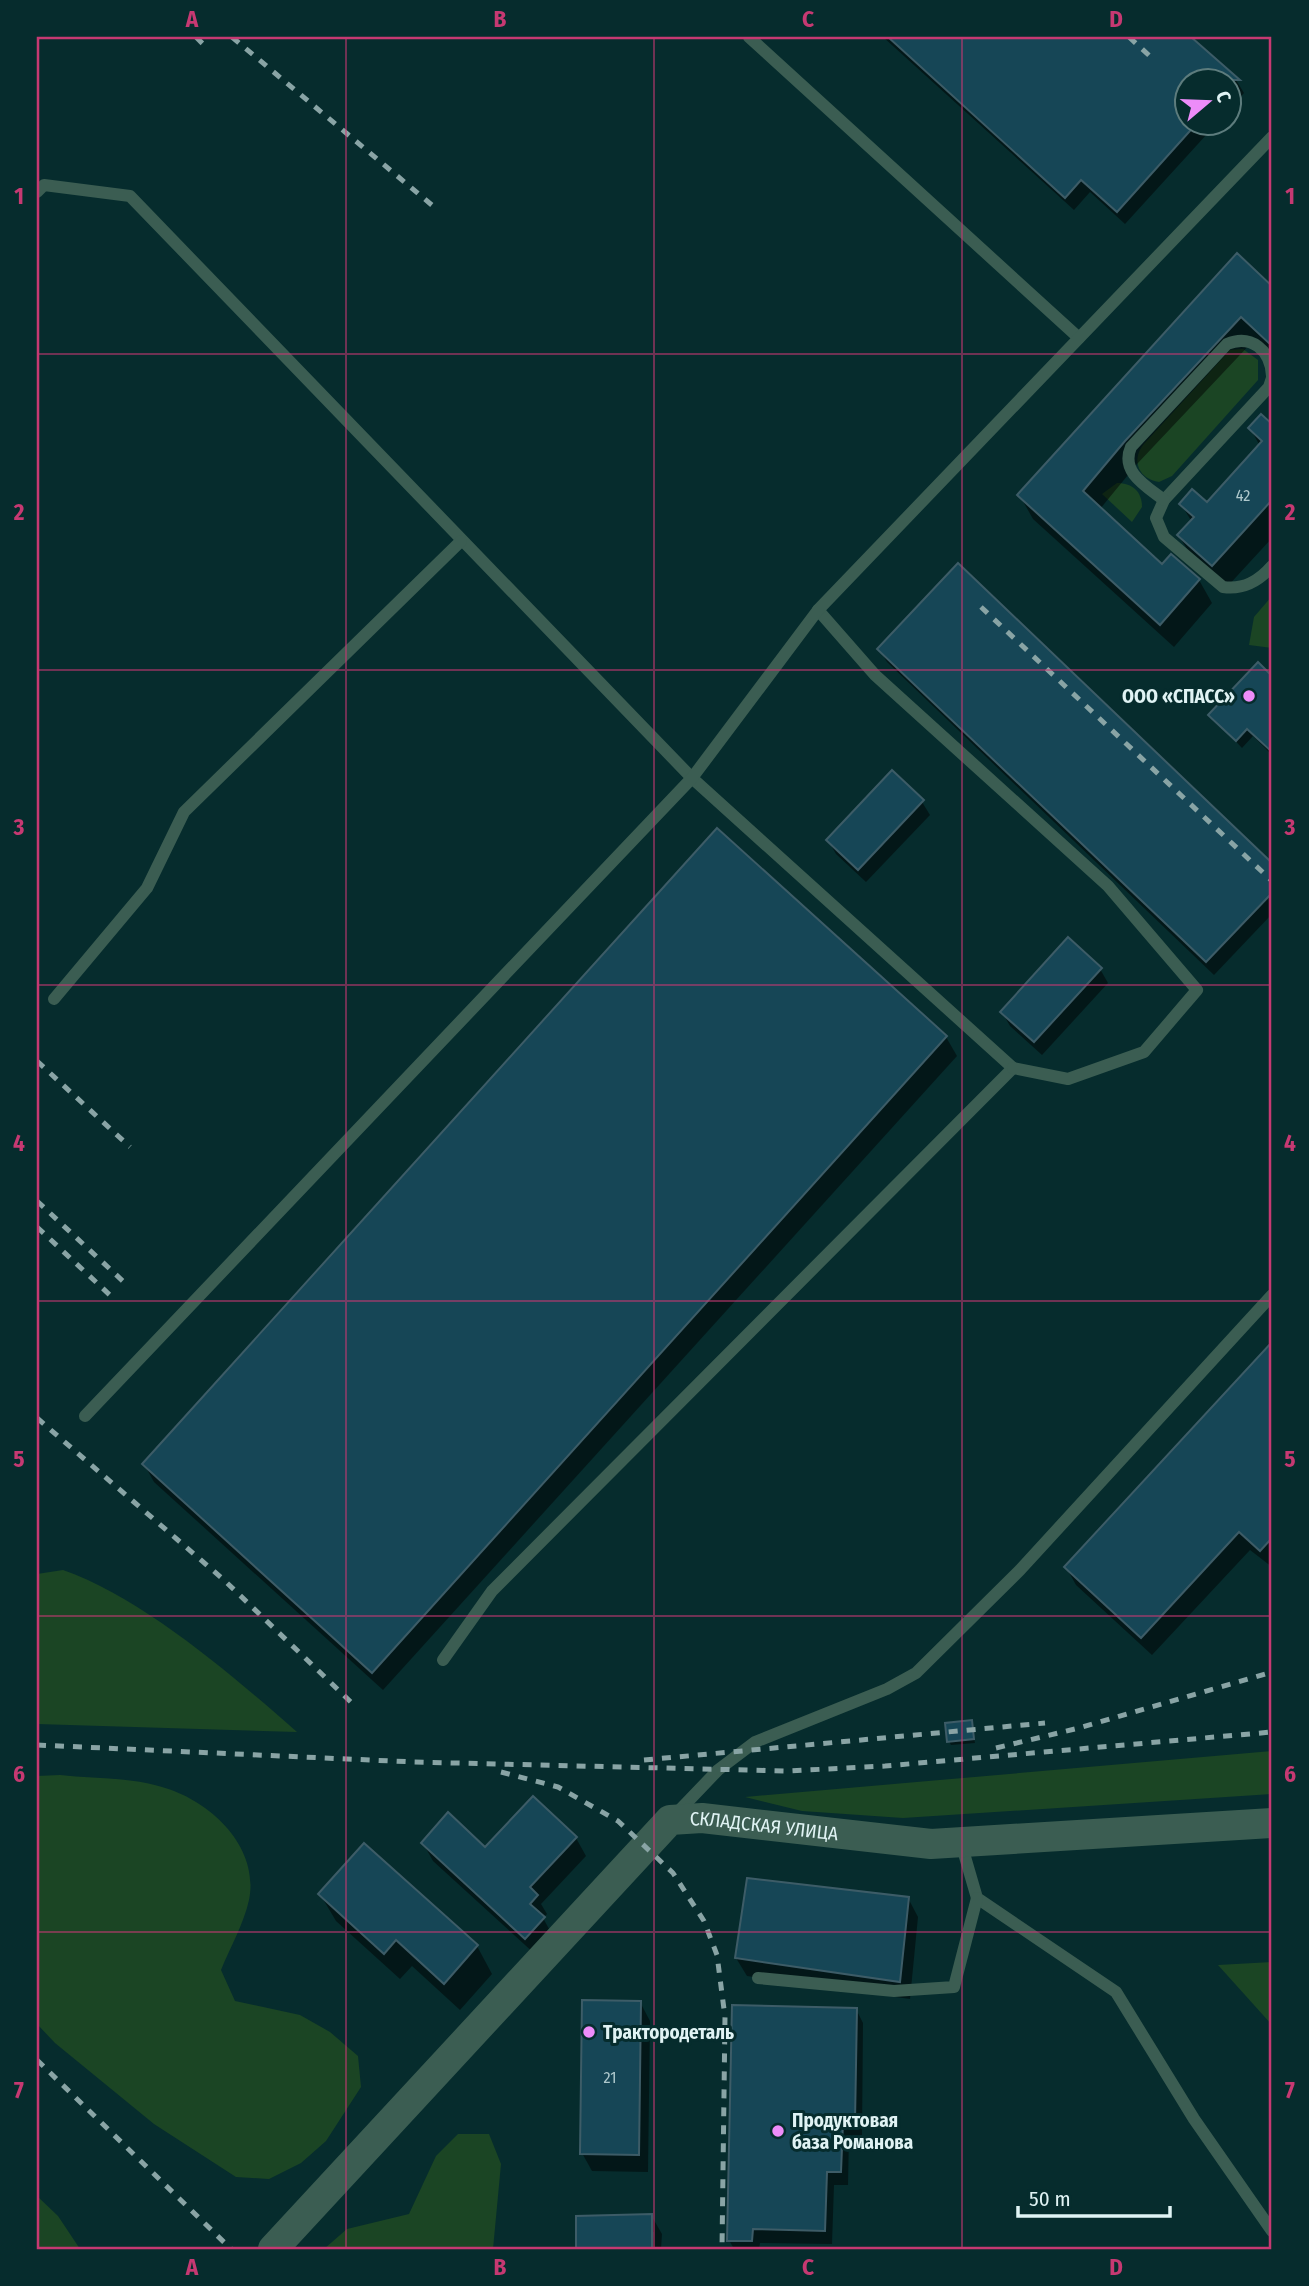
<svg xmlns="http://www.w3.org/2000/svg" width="1309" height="2286" viewBox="0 0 1309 2286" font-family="'Fira Sans Condensed',sans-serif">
<rect width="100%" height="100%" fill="#062c2d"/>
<g fill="#1b4524">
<path d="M1243,349L1258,360V380L1172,476L1159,482C1139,479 1131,461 1143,445L1230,350Z"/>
<path d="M1117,483C1133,483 1142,492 1142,507L1132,522L1102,494Z"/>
<polygon points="1272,596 1272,648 1249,645 1254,617"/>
<path d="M63,1570C143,1598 233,1676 297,1732L37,1724V1574Z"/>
<polygon points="1272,1751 1272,1794 903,1818 802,1811 745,1797"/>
<path d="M60,1775C92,1779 131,1777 162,1787C209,1800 260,1846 249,1900C244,1923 230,1948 221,1970L235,2001L300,2015L330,2032L358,2056L361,2087L326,2141L301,2163L269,2179L236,2177L154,2124L55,2043L37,2024V1776Z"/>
<polygon points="1272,1962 1272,2025 1218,1965"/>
<polygon points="458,2134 489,2134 501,2164 493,2249 324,2249 347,2229 409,2214 436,2156"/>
<polygon points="37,2196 58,2216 80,2249 37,2249"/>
</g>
<g fill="#0007">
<polygon points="883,37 1189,37 1236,80 1244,93 1228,111 1228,80 1186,80 1186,122 1218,122 1125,224 1090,192 1074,210"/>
<polygon points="1237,256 1272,288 1272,355 1255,339 1137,464 1100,509 1163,566 1171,557 1199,580 1212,603 1174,647 1033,519 1020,496"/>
<polygon points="1261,416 1272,426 1272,538 1226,588 1193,559 1179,536 1192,522 1181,504 1207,504 1260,446 1250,428"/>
<polygon points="958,566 1272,866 1272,914 1214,975 887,662 879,649"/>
<polygon points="1258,665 1272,678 1272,755 1253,736 1242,748 1211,715"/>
<polygon points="922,802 930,815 866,882 836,854 828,840"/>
<polygon points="717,830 946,1037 957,1056 383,1690 154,1482 144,1464"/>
<polygon points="1100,969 1108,983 1042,1055 1010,1026 1002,1012"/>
<polygon points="1272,1344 1272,1567 1250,1550 1152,1655 1076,1585 1066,1567"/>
<polygon points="971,1722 975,1743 951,1745 949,1741"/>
<polygon points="576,1838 586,1856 541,1904 547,1914 543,1918 553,1936 536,1955 433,1861 423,1843 485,1849"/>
<polygon points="320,1894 477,1946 492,1974 460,2010 412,1966 400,1979 336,1921"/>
<polygon points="908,1898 918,1917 910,1999 747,1976 736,1958"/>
<polygon points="640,2002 650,2021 648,2172 592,2171 582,2153"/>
<polygon points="856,2009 863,2023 862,2136 849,2135 848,2185 834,2185 832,2244 760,2243 759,2249 734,2249 729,2240"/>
<polygon points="651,2215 662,2234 661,2249 653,2249 654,2232 650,2232 650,2249 578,2249 578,2218"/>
</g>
<g fill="#164656" stroke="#3d5c67" stroke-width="2">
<polygon points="888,37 1191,37 1240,80 1186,80 1186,122 1198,122 1117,212 1081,180 1065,198"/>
<polygon points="1237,253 1272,286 1272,346 1241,317 1125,441 1083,491 1162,564 1171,554 1200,579 1160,625 1017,495"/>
<polygon points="1261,414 1272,424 1272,500 1212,566 1177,535 1194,517 1179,504 1192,489 1207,502 1262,441 1248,428"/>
<polygon points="958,563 1272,863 1272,893 1206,962 877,649"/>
<polygon points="1258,662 1272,676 1272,752 1247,729 1236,741 1208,715"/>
<polygon points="892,770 924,800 858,870 826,840"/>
<polygon points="717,828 947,1036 372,1673 142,1464"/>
<polygon points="1068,937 1102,968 1034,1042 1000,1012"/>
<polygon points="1272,1342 1272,1538 1260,1551 1239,1532 1141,1638 1064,1567"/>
<polygon points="972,1720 974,1739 947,1742 945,1723"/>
<polygon points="533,1796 577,1837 530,1887 538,1895 530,1904 545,1917 525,1939 421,1843 448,1812 485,1847"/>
<polygon points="364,1843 478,1945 444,1984 396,1940 384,1954 318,1894"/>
<polygon points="747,1878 909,1897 900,1982 735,1958"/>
<polygon points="582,2000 641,2001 639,2155 580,2154"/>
<polygon points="732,2005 857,2008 855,2122 843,2122 841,2172 827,2172 825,2231 753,2229 752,2241 727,2241"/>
<polygon points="652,2214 652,2249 576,2249 576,2216"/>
</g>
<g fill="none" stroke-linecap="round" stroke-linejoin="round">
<g stroke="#3b5d52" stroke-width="12">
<polyline points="749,37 1079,338"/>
<polyline points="37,192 44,185 130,196 692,778 1013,1068 492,1591 443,1660"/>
<path d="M1272,378L1269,387L1164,500L1156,518L1164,537L1223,587C1244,590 1259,581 1272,566"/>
<path d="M1164,500C1146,486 1120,472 1131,447L1227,344C1251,334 1271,350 1272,376"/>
<polyline points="818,610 875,675 1108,886 1197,990 1144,1052 1068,1079 1013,1068"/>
<polyline points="54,999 147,888 184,812 461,541"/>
<polyline points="85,1416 692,778 818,610 1272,137"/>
<polyline points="675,1815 718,1770 755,1742 887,1689 916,1673 1020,1570 1272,1295"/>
<polyline points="961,1843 977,1898 1116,1992 1194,2119 1272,2231"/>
<polyline points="758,1978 894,1991 954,1987 977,1898"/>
</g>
<path stroke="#3b5d52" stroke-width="30" id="s1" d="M273,2249L670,1820L702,1818L931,1844L1272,1823"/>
<g stroke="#89a4a5" stroke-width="5" stroke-dasharray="9 9" stroke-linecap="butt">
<polyline points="196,37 208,49"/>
<polyline points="232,37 433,206"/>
<polyline points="1129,37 1153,59"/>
<polyline points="981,607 1272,881"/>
<polyline points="37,1061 130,1147"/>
<polyline points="37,1201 126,1284"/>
<polyline points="37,1227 112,1297"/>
<polyline points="37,1418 224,1580 356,1707"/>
<polyline points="37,1745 414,1762 788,1771 885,1766 1272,1732"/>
<polyline points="996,1748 1079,1728 1272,1672"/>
<polyline points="644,1760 1045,1723"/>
<polyline points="501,1772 558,1787 618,1821 673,1873 704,1921 717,1955 725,2017 722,2249"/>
<polyline points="37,2060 231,2249"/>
</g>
</g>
<path fill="none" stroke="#c63972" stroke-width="2" stroke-opacity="0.55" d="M346,37V2249M654,37V2249M962,37V2249M37,354H1272M37,670H1272M37,985H1272M37,1301H1272M37,1616H1272M37,1932H1272"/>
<g fill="#ed8cf9" stroke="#062c2d" stroke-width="2.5">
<circle cx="1249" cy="696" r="7"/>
<circle cx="589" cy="2032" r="7"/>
<circle cx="778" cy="2131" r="7"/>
</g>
<g text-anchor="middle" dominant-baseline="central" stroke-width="6" stroke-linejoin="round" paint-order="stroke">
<g font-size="16" fill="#aec8cc">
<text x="1243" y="495">42</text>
<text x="610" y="2077">21</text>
</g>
<g font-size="19" font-weight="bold" fill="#e0f3f4" stroke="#062c2d" text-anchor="start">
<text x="1235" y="696" text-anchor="end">ООО «СПАСС»</text>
<text x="603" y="2032">Трактородеталь</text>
<text x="792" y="2120">Продуктовая<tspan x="792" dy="22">база Романова</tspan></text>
</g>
<g font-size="19" fill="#e0f3f4" stroke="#062c2d">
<text stroke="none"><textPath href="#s1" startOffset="679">СКЛАДСКАЯ УЛИЦА</textPath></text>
</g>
</g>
<rect width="1309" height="2286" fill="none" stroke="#062c2d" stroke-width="77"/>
<g transform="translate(1208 102) rotate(71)"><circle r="33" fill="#062c2d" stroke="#5d7c7d" stroke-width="2"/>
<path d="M0-5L12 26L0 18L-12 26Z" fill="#ed8cf9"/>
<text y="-10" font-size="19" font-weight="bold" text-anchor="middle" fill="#e0f3f4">С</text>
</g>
<path d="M1018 2206v10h152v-10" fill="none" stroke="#e0f3f4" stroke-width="3.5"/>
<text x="1029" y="2206" font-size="21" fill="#e0f3f4" stroke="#062c2d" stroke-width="5" paint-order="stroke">50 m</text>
<rect x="38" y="38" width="1232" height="2210" fill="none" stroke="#c63972" stroke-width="2.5"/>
<g font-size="23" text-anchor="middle" font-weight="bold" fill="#c63972">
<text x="192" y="27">A</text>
<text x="500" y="27">B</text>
<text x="808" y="27">C</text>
<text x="1116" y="27">D</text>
<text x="19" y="204">1</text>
<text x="1290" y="204">1</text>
<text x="19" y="520">2</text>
<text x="1290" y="520">2</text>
<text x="19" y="835">3</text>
<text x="1290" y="835">3</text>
<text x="19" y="1151">4</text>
<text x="1290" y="1151">4</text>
<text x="19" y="1467">5</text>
<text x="1290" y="1467">5</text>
<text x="19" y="1782">6</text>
<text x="1290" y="1782">6</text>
<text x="19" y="2098">7</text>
<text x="1290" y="2098">7</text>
<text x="192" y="2275">A</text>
<text x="500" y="2275">B</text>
<text x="808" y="2275">C</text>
<text x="1116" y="2275">D</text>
</g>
</svg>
